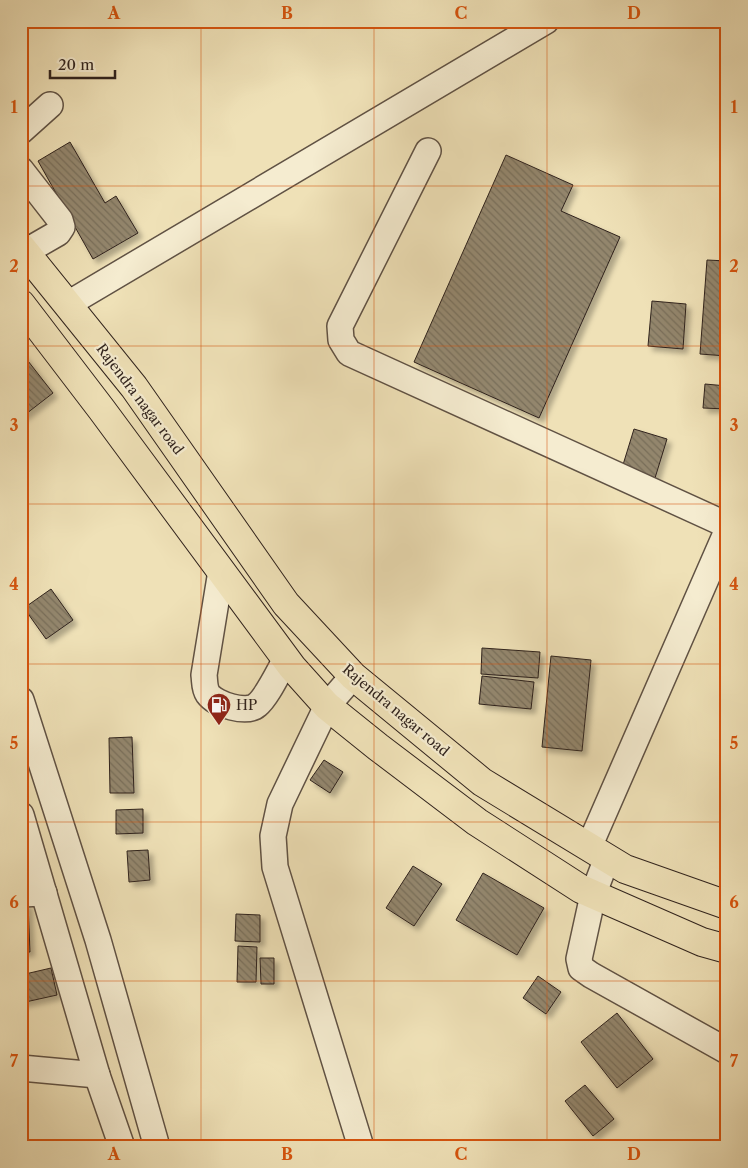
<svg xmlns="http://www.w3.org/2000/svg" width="748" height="1168" viewBox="0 0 748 1168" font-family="'Libre Caslon Text',serif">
<defs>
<pattern id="building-back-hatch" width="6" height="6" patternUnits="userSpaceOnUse" patternTransform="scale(1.25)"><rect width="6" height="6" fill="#93866d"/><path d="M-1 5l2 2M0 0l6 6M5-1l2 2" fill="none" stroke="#786d59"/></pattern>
<filter id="shadow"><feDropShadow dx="4.5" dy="4.5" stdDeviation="2.5" flood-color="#0004"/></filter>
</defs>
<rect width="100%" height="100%" fill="#efe1b7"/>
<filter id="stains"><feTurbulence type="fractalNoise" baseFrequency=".004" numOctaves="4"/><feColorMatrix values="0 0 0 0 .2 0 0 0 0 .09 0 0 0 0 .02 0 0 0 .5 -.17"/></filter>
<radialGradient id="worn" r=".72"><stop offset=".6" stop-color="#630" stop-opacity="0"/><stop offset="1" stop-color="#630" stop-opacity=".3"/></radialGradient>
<g fill="url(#building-back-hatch)" stroke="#30231d" filter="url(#shadow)">
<polygon points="70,142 105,203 116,196 138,233 93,259 38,161"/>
<polygon points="506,155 573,185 561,211 620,237 539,418 414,362"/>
<polygon points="707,260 727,261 727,356 700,354"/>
<polygon points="652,301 686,304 683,349 648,346"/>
<polygon points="21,352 53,393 22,417 21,416"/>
<polygon points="705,384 727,386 727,409 703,408"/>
<polygon points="634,429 667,439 655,478 622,468"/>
<polygon points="51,589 73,620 46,639 24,608"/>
<polygon points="482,648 540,652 538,678 481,674"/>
<polygon points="551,656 591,660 582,751 542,747"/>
<polygon points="482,676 534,682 531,709 479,704"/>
<polygon points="132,737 134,793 110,793 109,738"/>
<polygon points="324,760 343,772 330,793 310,780"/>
<polygon points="143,809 143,833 116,834 116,810"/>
<polygon points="148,850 150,880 129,882 127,851"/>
<polygon points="413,866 442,884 414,926 386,908"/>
<polygon points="483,873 544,908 517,955 456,920"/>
<polygon points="21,903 28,903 30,952 21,952"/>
<polygon points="236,914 260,915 260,942 235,941"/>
<polygon points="238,946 257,947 256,982 237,982"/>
<polygon points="260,958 274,958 274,984 261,984"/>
<polygon points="51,968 57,995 21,1003 21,975"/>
<polygon points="538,976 561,992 546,1014 523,998"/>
<polygon points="617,1013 653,1059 617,1088 581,1042"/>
<polygon points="585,1085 614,1119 593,1136 565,1101"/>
</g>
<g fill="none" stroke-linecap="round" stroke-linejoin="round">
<defs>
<g id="minor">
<polyline points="21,131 50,105"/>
<polyline points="428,151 340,326 341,340 349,353 727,525"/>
<polyline points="21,170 60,220 62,227 58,233 25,252"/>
<polyline points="68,304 546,21"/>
<path d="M221,571L204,675C205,682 204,688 208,694C216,705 247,714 257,705C267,697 279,671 286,659"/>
<polyline points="353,676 327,706 280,804 273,836 275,867 361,1147"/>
<polyline points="21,700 98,940 157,1147"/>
<polyline points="21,815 97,1075 122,1147"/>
<polyline points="589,847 727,531"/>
<polyline points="607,858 593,895 579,959 581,968 591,975 727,1051"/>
<polyline points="21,894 44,893"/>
<polyline points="21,1068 97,1075"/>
</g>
<g id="major">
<polyline points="21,247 134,387 286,604 353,676 482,782 625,869 727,905"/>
<polyline points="21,304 102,410 292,667 327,706 378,747 477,822 581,889 702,942 727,949"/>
</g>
</defs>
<use href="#minor" stroke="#605244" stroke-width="28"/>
<use href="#major" stroke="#30231d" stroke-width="30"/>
<use href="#minor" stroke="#f5ecd0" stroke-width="25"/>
<use href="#major" stroke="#efe1b7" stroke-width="28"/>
</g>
<path fill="none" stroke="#d6540e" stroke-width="1" stroke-opacity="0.55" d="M201,21V1147M374,21V1147M547,21V1147M21,186H727M21,346H727M21,504H727M21,664H727M21,822H727M21,981H727"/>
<defs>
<symbol id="fuel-pin" viewBox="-11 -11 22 30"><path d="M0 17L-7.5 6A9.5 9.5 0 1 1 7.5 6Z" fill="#8f2418" stroke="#f5ecd0"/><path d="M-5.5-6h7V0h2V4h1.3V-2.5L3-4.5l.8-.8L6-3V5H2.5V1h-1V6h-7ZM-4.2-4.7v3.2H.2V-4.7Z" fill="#fff"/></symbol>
</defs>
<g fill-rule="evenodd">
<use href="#fuel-pin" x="205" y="691" width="28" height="38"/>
</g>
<g text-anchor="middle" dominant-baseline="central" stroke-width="4.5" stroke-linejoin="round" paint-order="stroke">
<g font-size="14" fill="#30231d" stroke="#f5ecd0">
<text transform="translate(140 399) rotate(53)">Rajendra nagar road</text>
<text transform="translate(396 710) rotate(40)">Rajendra nagar road</text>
</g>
<g font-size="14" fill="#30231d" stroke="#f5ecd0" text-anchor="start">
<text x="236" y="705">HP</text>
</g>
</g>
<rect width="748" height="1168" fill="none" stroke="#efe1b7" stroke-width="55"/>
<path d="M50 70v8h65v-8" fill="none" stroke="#30231d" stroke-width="2.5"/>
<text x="58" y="70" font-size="15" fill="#30231d" stroke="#f5ecd0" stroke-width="4" paint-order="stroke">20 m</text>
<rect x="28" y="28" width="692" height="1112" fill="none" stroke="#d6540e" stroke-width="2"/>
<g font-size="16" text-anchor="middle" font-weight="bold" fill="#d6540e">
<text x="114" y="19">A</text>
<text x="287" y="19">B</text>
<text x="461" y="19">C</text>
<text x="634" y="19">D</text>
<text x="14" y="113">1</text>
<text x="734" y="113">1</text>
<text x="14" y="272">2</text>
<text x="734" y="272">2</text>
<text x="14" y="431">3</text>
<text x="734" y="431">3</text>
<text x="14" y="590">4</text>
<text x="734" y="590">4</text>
<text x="14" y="749">5</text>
<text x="734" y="749">5</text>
<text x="14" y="908">6</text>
<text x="734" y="908">6</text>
<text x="14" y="1067">7</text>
<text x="734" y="1067">7</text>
<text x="114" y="1160">A</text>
<text x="287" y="1160">B</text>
<text x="461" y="1160">C</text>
<text x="634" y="1160">D</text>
</g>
<rect width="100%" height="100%" filter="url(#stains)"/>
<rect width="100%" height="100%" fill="url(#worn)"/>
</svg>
